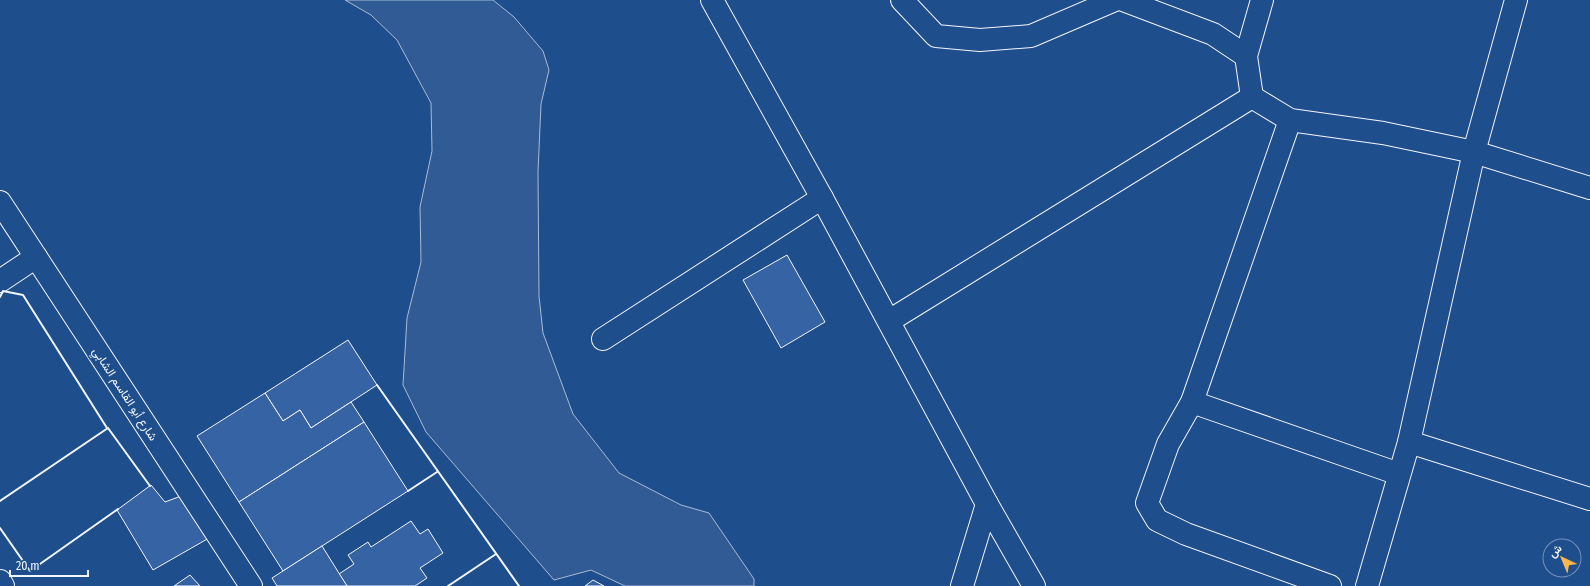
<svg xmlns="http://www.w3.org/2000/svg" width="1590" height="586" viewBox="0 0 1590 586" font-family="'Fira Sans Condensed',Vazirmatn,sans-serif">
<rect width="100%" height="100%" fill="#1f4e8c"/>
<polygon fill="#305b95" stroke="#a8bbd7" points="345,0 493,0 514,17 543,51 549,70 541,104 538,172 539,296 543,333 573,414 619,473 681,505 709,513 754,579 754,586 625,586 591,570 554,580 426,432 403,385 407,318 421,262 420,207 432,151 431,103 397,40 371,15"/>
<g fill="#3563a3" stroke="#f2f6ff">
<polygon points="787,255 825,322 781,348 743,280"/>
<polygon points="348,340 377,385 311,428 300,410 283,421 265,393"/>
<polygon points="265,393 283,421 300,410 311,428 351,402 364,422 239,502 197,436"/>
<polygon points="364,422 408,491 283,571 239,502"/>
<polygon points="151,485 165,502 181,496 209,538 153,570 117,510"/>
<polygon points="411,521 420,534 428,529 443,553 420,568 427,578 415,586 347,586 339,574 354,564 348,555 368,542 371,547"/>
<polygon points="322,546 347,586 277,586 272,578"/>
<polygon points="190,575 200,586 174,586"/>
<polygon points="593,580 604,586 585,586"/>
</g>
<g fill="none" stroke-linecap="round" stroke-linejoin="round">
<defs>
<g id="minor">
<polyline points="712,0 822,198 987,504 1034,586"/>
<polyline points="902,0 936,36 980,40 1031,36 1115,0"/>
<polyline points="1123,0 1213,34 1246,56"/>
<polyline points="1252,97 1290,120 1383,133 1474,152 1590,188"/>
<polyline points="1252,97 1246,56 1262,0"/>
<polyline points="1290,120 1192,402 1168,444 1147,503 1157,520 1186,534 1330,586"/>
<polyline points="0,281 36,257"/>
<polyline points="889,321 1252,97"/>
<polyline points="603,339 822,198"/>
<polyline points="1192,402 1399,474"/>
<polyline points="1409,442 1590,499"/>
<polyline points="0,581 3,586"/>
<polyline points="962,586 987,504"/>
<polyline points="1367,586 1409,442 1474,152 1516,0"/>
</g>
<polyline id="primary" points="0,202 251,586"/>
</defs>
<use href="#minor" stroke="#f2f6ff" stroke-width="24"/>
<use href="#primary" stroke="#f2f6ff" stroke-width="24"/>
<use href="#minor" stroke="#1f4e8c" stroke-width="22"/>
<use href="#primary" stroke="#1f4e8c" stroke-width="22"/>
<g stroke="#f2f6ff" stroke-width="2">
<polyline points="0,297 3,291 23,295 107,428"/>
<polyline points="377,385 519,586"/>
<polyline points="408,491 437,472"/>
<polyline points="0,501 108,428 150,486"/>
<polyline points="0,528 30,571 118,509"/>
<polyline points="448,586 496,554"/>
</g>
</g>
<g text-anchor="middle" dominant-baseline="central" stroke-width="3" stroke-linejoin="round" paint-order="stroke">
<g font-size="12" fill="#f2f6ff" stroke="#1f4e8c">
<text transform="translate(125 394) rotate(57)">شارع أبو القاسم الشابي</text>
</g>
</g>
<g transform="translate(1562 558) rotate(316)"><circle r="19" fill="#1f4e8c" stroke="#7391ba"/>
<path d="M0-3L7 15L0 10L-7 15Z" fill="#ffb74d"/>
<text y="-6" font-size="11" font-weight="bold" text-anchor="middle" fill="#f2f6ff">ش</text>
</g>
<path d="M10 570v6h78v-6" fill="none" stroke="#f2f6ff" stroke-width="2"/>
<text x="16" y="570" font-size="12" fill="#f2f6ff" stroke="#1f4e8c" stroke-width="3" paint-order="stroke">20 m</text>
</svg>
